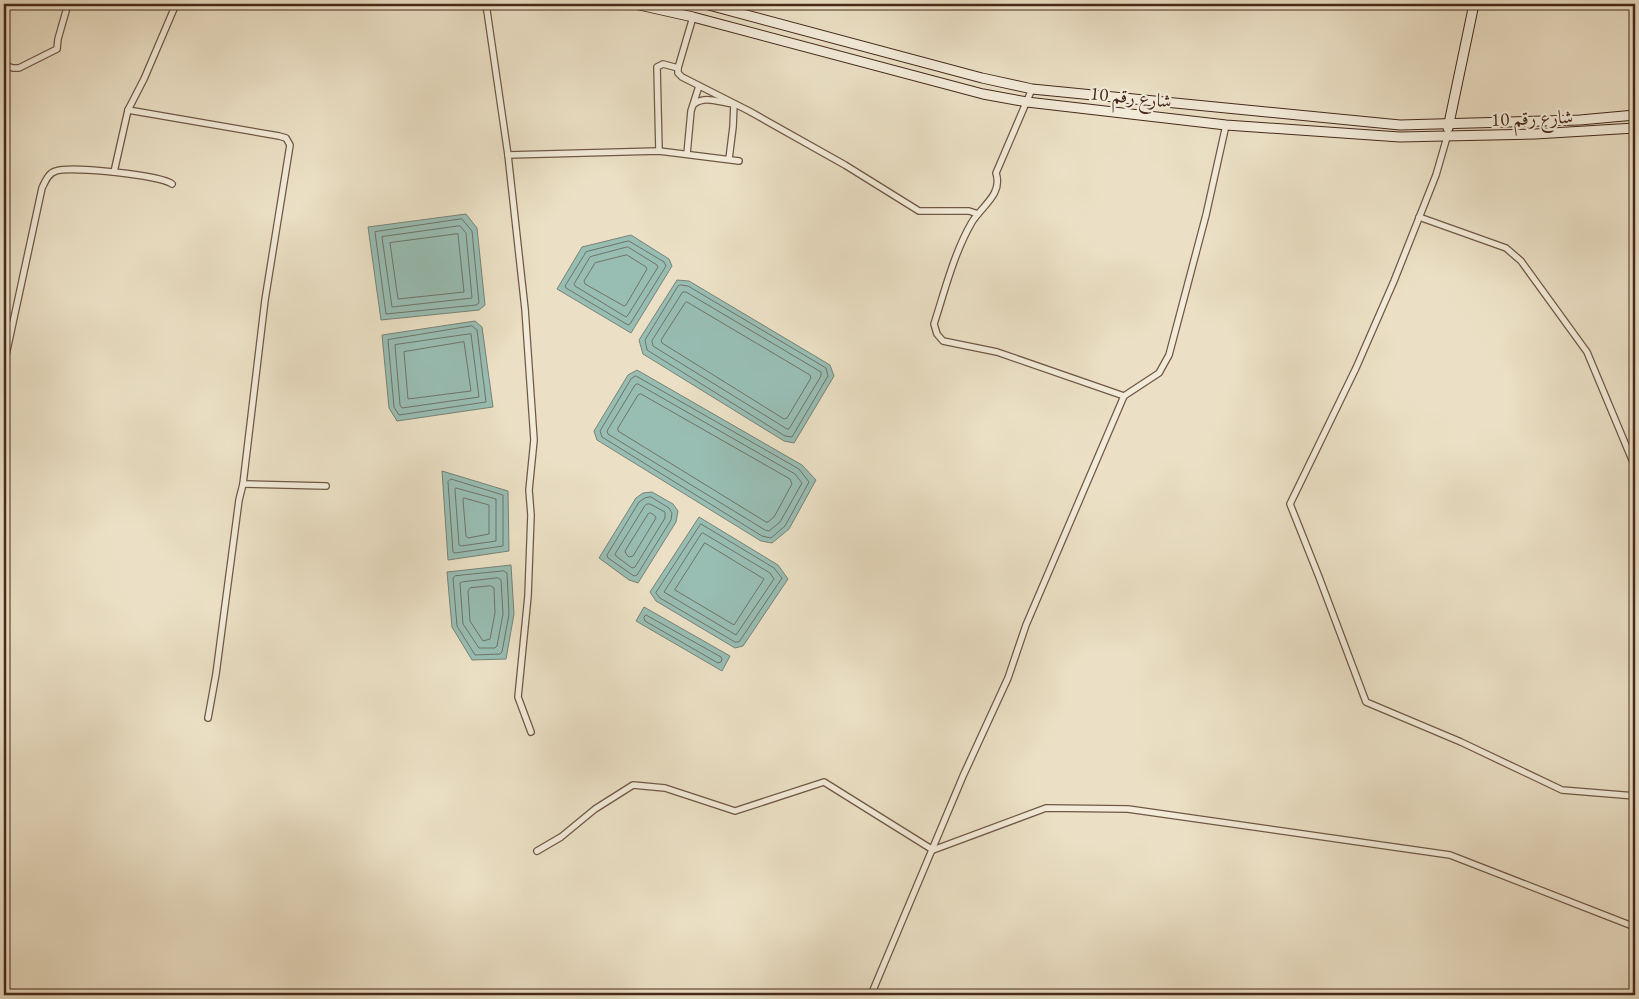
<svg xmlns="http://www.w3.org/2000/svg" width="1639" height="999" viewBox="0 0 1639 999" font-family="'EB Garamond',Amiri,serif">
<rect width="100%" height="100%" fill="#ebe0c5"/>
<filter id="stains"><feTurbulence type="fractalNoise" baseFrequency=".004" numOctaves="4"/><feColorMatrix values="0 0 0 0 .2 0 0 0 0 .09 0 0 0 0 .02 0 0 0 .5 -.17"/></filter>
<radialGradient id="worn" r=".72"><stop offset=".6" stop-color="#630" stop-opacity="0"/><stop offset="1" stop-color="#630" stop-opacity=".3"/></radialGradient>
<g fill="#98bdb3" stroke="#788276">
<polygon points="466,214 477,228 485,305 479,310 381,320 368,227"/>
<polygon points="631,235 669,259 672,266 631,333 557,289 582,247"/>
<polygon points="677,280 689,281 830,365 834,376 794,443 784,441 643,354 639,340"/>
<polygon points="475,321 482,327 493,407 397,421 389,408 382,335"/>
<polygon points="637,370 802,465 816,480 789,529 772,543 761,541 597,440 594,431 628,375"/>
<polygon points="442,471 508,491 509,551 448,560"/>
<polygon points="652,492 673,504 678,511 676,522 638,583 629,580 599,558 636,498 643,493"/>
<polygon points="699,517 778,565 788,579 743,646 735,648 656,601 650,592"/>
<polygon points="511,565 514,614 506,659 472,660 452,627 447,572"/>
<polygon points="644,607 730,656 722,671 636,621"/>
</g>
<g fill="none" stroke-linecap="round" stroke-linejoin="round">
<g stroke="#707367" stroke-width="1">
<polygon points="462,219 472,231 479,303 476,305 386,314 375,232"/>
<polygon points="460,226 466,233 472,298 392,307 382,237"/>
<polygon points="458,234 464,292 398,299 390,243"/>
<polygon points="629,241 664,262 666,266 630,324 628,325 566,288 565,286 586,252"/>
<polygon points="628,247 657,265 658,267 628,315 626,317 575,286 574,284 590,257"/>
<polygon points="627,255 646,267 647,269 626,305 624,306 585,284 584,281 595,263"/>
<polygon points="681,285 688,286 826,368 828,376 792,437 785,436 647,350 645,340 678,286"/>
<polygon points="683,292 686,292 821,372 821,376 789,429 787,429 653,346 652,341"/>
<polygon points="687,302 810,375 811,378 787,418 784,419 662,343 661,340 685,303"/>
<polygon points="472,326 477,330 486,402 399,415 394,407 388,340"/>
<polygon points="471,334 479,397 402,408 400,405 395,345"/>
<polygon points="464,342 471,391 408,399 404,352"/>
<polygon points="636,376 799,469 809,482 785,526 771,538 762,536 602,437 600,431 631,379"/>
<polygon points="638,384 795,474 802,483 780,522 769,531 765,530 608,434 607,431 635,385"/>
<polygon points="641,394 790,479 792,484 774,517 768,522 766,522 618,431 618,428 638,395"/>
<polygon points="451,479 503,495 503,546 455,553 453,552 448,482"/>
<polygon points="456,488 496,499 496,541 461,546 459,545 455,490"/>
<polygon points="651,497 669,508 672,513 671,520 637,575 634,576 608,558 607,555 639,502 645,498"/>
<polygon points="464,498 489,505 489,534 468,538 466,536 463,500"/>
<polygon points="647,504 650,504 665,512 665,518 635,567 632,568 616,556 615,554 644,507"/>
<polygon points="651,513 655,516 656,518 633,556 629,557 626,554 625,551 648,514"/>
<polygon points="701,524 774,568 782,578 739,642 735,642 660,598 656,593"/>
<polygon points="703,533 770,573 774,579 736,635 664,592 701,534"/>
<polygon points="705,543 764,579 734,625 675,590"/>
<polygon points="504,571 507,573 509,614 502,652 500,654 475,655 457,626 453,578 455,576"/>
<polygon points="498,578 501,580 503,614 497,646 495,648 479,648 463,624 460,583 462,582"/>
<polygon points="491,586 494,588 495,613 490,639 483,641 470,621 468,591 470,588"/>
<polygon points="646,615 721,657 722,659 721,662 718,663 645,621 644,618"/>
</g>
<defs>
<g id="street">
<polyline points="486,4 508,155 525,309 534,440 529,490 531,515 528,596 518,697 531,732"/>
<polyline points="693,17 678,68 678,73 682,77 749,111 845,165 919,211 969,211 978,214"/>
<polyline points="4,65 13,68 19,68 57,49 58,39 68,4"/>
<path d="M1032,89L996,173C1003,194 982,206 972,222C954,253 945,290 934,324L937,334L943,341L997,352L1124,396"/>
<path d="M694,104C706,95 720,103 734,104L733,127L729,159"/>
<polyline points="128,110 279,136 286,138 290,145 265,300 243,484 239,500 216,674 208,718"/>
<polyline points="1447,137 1436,175 1394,281 1356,368 1290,504 1319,577 1366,702 1461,742 1562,790 1635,796"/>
<polyline points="659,151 657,67 663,64 678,68"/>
<polyline points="687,154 691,111 699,86"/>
<polyline points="508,155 659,151 739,161"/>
<polyline points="114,172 128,110 144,79 176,4"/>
<polyline points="1419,217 1506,248 1521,261 1587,352 1635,467"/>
<path d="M4,369L6,355L42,188C45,182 48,173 56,171C71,166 161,175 172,184"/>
<polyline points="243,484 326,486"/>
<polyline points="537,851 561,837 595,809 633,785 665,788 735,811 824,782 933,850 1046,808 1128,809 1450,855 1635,927"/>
<polyline points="871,995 963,776 1008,678 1026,625 1124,396 1159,373 1169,355 1206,215 1226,125"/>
</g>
<g id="secondary">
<polyline points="635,4 693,17 983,94 1027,102 1226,125 1400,137 1535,134 1635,128"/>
<polyline points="705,4 982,78 1032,89 1400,125 1580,120 1635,115"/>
<polyline points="1448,128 1474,4"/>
</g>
</defs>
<use href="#street" stroke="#705746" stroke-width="8"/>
<use href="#secondary" stroke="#47291b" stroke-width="11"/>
<use href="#street" stroke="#f2ebd9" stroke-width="5.5"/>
<use href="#secondary" stroke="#f2ebd9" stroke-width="9"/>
</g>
<g text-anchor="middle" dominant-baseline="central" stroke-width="4.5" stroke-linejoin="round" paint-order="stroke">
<g font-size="19" fill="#47291b" stroke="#f2ebd9">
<text transform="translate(1131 97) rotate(6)">شارع رقم 10</text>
<text transform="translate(1532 118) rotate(-2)">شارع رقم 10</text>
</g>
</g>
<rect width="1639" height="999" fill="none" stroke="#ebe0c5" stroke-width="20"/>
<rect x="5" y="5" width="1629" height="989" fill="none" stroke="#47291b" stroke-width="2.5"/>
<rect x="10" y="10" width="1619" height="979" fill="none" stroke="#47291b"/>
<rect width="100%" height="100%" filter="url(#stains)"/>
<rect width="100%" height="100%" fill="url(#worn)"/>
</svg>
